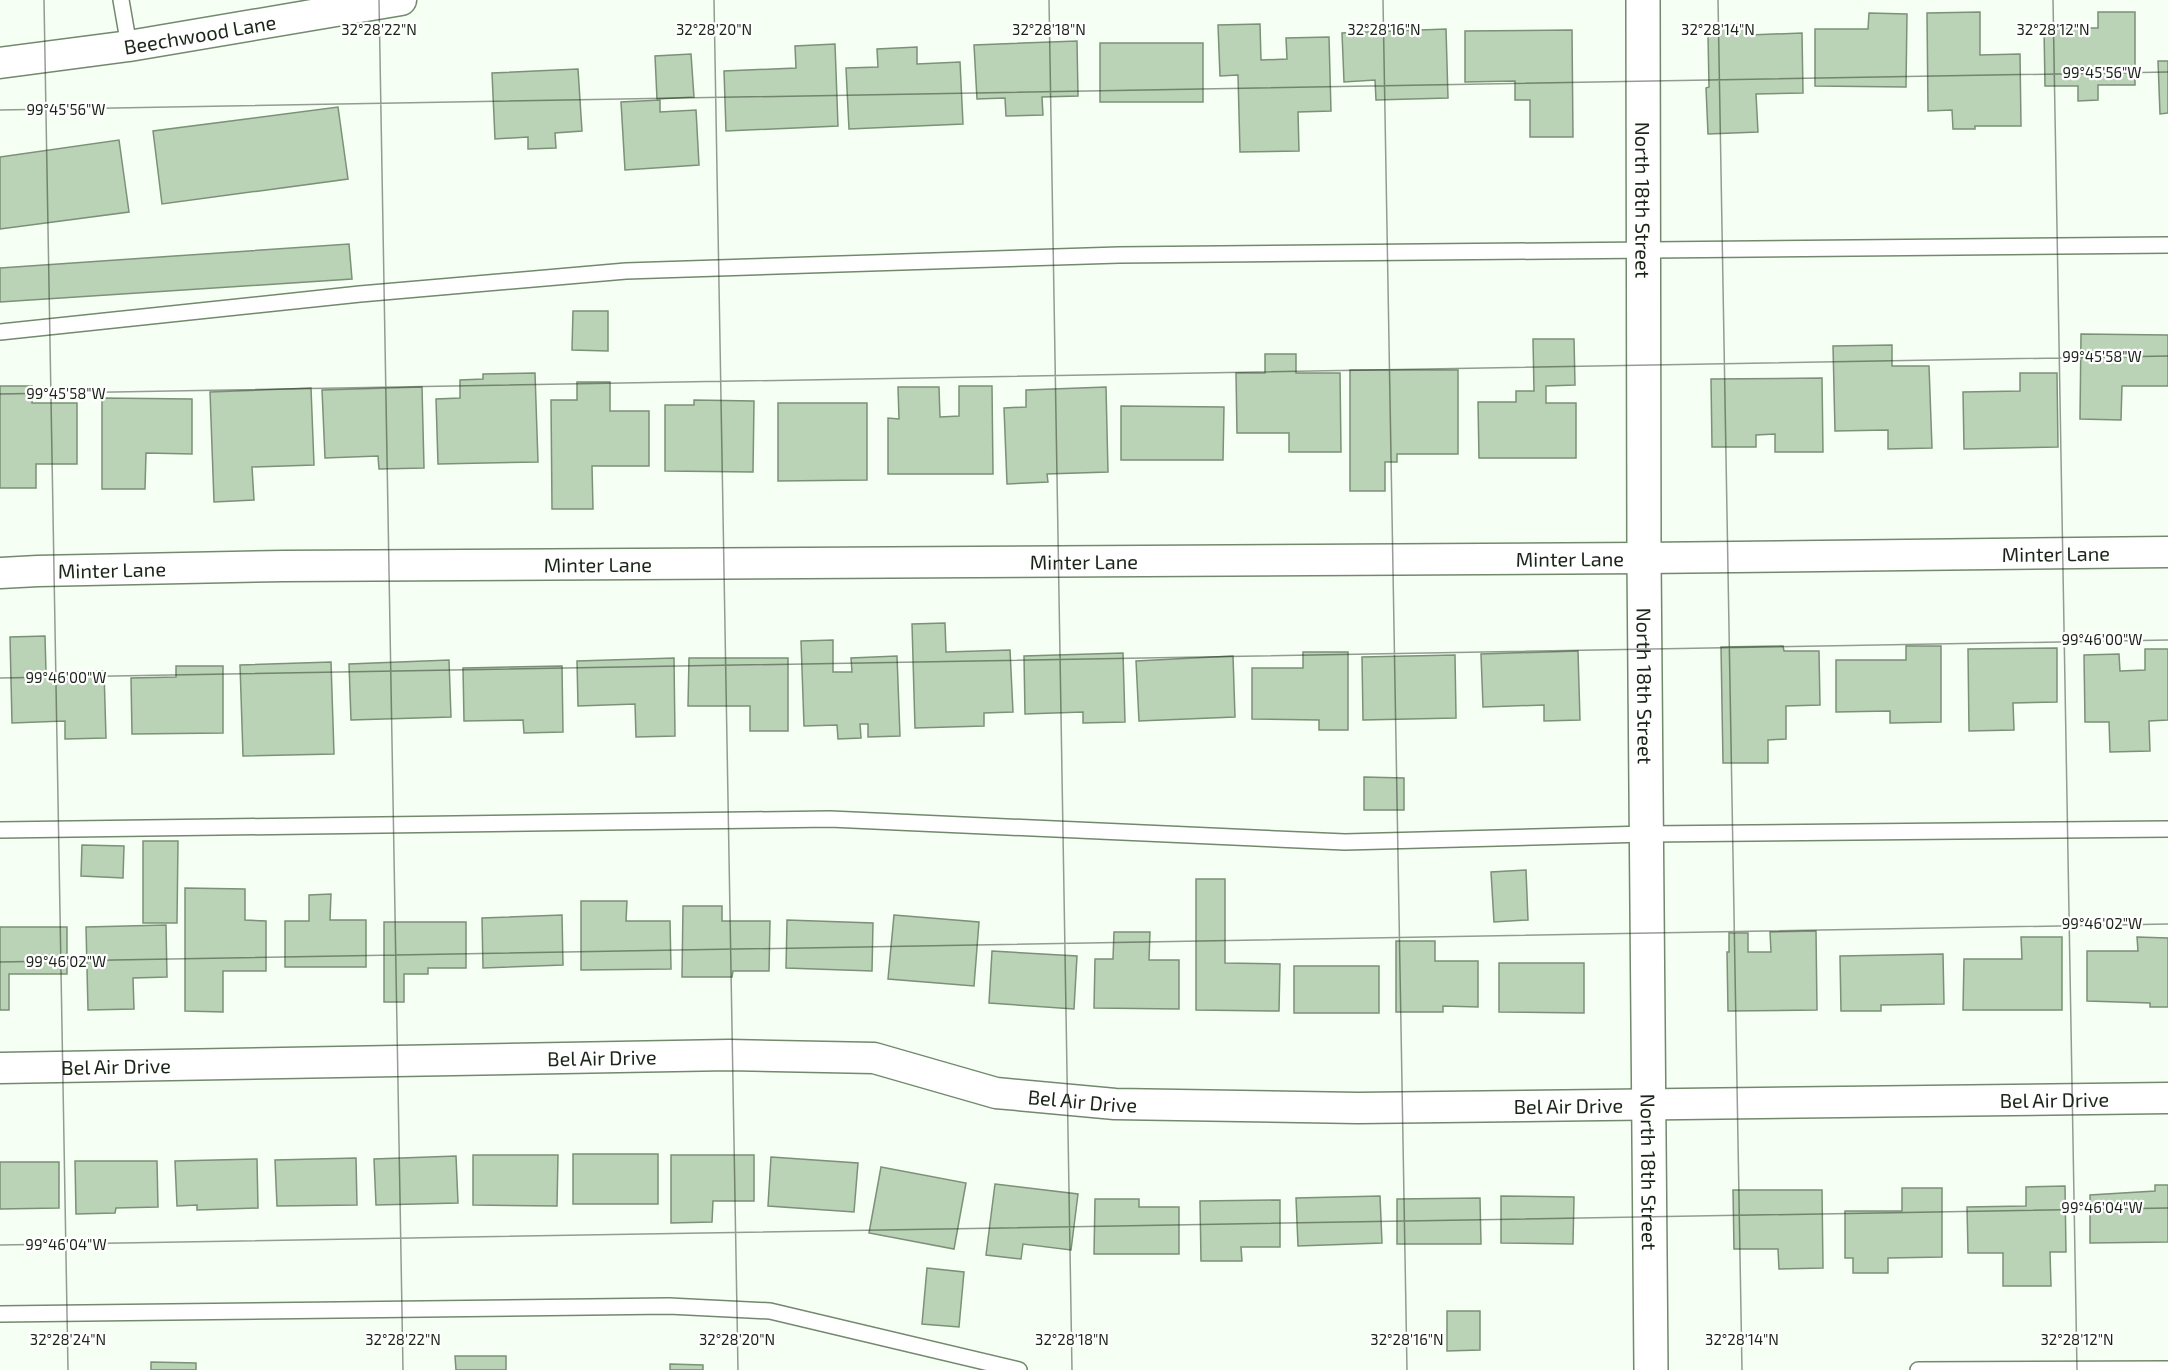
<svg xmlns="http://www.w3.org/2000/svg" width="2168" height="1370" viewBox="0 0 2168 1370" font-family="'Exo 2',sans-serif">
<rect width="100%" height="100%" fill="#f5fff3"/>
<g fill="#bad2b5" stroke="#7a9276" stroke-width="1.5">
<polygon points="1980,12 1980,55 2020,54 2021,126 1975,126 1975,129 1953,129 1952,110 1928,111 1927,13"/>
<polygon points="2098,12 2135,12 2135,85 2098,85 2098,100 2078,101 2078,86 2045,86 2044,28 2098,28"/>
<polygon points="1869,13 1907,14 1906,87 1815,86 1815,29 1868,29"/>
<polygon points="1260,24 1261,60 1287,59 1286,38 1329,37 1331,111 1298,112 1299,151 1240,152 1238,75 1220,76 1218,25"/>
<polygon points="1748,24 1749,35 1802,33 1803,93 1756,94 1758,132 1708,134 1706,88 1709,87 1708,35 1716,35 1716,25"/>
<polygon points="1446,29 1448,98 1376,100 1375,80 1344,82 1342,33"/>
<polygon points="1572,30 1573,137 1530,137 1530,100 1515,100 1515,81 1465,82 1465,31"/>
<polygon points="1077,41 1078,96 1042,97 1043,115 1006,116 1005,98 977,99 974,45"/>
<rect x="1100" y="43" width="103" height="59"/>
<polygon points="835,44 838,126 726,131 724,71 796,68 795,46"/>
<polygon points="917,47 917,64 960,62 963,124 849,129 846,68 878,67 877,49"/>
<polygon points="691,54 694,97 657,99 655,56"/>
<polygon points="2158,61 2168,61 2168,113 2160,114"/>
<polygon points="578,69 582,131 555,133 556,148 528,149 528,137 495,139 492,73"/>
<polygon points="660,100 660,112 696,110 699,165 625,170 621,102"/>
<polygon points="338,107 348,179 162,204 153,131"/>
<polygon points="119,140 129,212 0,229 0,157"/>
<polygon points="349,244 352,279 0,302 0,268"/>
<polygon points="573,311 608,311 608,351 572,350"/>
<polygon points="2081,334 2168,335 2168,386 2122,386 2121,420 2080,419"/>
<polygon points="1533,339 1574,339 1575,385 1546,386 1546,403 1576,403 1576,458 1479,458 1478,402 1516,402 1516,391 1534,391"/>
<polygon points="1892,345 1892,366 1929,366 1932,448 1888,449 1888,430 1835,431 1833,346"/>
<polygon points="1265,354 1296,354 1296,373 1340,373 1341,452 1289,452 1289,433 1237,433 1236,373 1265,373"/>
<polygon points="1350,370 1458,370 1458,454 1397,454 1397,462 1385,462 1385,491 1350,491"/>
<polygon points="535,373 538,462 438,464 436,399 460,398 460,380 483,379 483,374"/>
<polygon points="2020,373 2057,373 2058,447 1964,449 1963,392 2020,391"/>
<polygon points="1822,378 1823,452 1775,452 1775,434 1756,435 1756,447 1712,447 1711,379"/>
<polygon points="577,382 610,382 610,411 649,411 649,466 592,466 593,509 552,509 551,400 577,400"/>
<polygon points="0,386 32,386 32,403 77,403 77,464 36,464 36,488 0,488"/>
<polygon points="959,386 992,386 993,474 888,474 888,418 899,419 898,387 939,387 940,417 959,416"/>
<polygon points="422,387 424,468 379,469 378,456 325,458 322,390"/>
<polygon points="1106,387 1108,472 1047,474 1048,482 1007,484 1004,408 1026,407 1026,390"/>
<polygon points="311,388 314,465 252,467 254,500 214,502 210,392"/>
<polygon points="102,398 192,399 192,454 146,453 145,489 102,489"/>
<polygon points="694,400 754,401 753,472 665,471 665,405 694,405"/>
<polygon points="778,403 867,403 867,480 778,481"/>
<polygon points="1121,406 1224,407 1223,460 1121,460"/>
<polygon points="945,623 946,652 1010,650 1013,712 984,713 984,726 915,728 912,624"/>
<polygon points="45,636 46,673 104,671 106,738 65,739 65,721 12,723 10,637"/>
<polygon points="833,640 833,672 852,672 851,658 897,656 900,736 868,737 868,724 860,724 861,738 838,739 837,725 804,726 801,641"/>
<polygon points="1783,646 1784,651 1819,651 1820,705 1786,706 1786,739 1768,740 1768,763 1723,763 1721,647"/>
<polygon points="1906,646 1941,646 1941,722 1890,723 1890,711 1836,712 1836,660 1906,660"/>
<polygon points="2057,648 2057,702 2013,703 2014,730 1969,731 1968,649"/>
<polygon points="2145,649 2168,649 2168,720 2149,721 2150,751 2110,752 2109,722 2085,722 2084,655 2119,654 2120,671 2145,670"/>
<polygon points="1578,651 1580,720 1544,721 1544,705 1483,707 1481,654"/>
<polygon points="1303,652 1348,652 1348,730 1319,730 1319,720 1252,719 1252,668 1303,668"/>
<polygon points="1123,653 1125,722 1083,723 1083,712 1025,714 1024,656"/>
<polygon points="1455,655 1456,718 1363,720 1362,657"/>
<polygon points="1233,656 1235,717 1139,721 1136,661"/>
<polygon points="674,658 675,736 636,737 635,704 578,706 577,661"/>
<polygon points="689,658 788,658 788,731 750,731 750,706 688,706"/>
<polygon points="449,660 451,717 351,720 349,664"/>
<polygon points="331,662 334,754 243,756 240,665"/>
<polygon points="176,666 223,666 223,733 132,734 131,678 176,677"/>
<polygon points="562,666 563,732 524,733 523,720 464,721 463,668"/>
<polygon points="1364,777 1404,778 1404,810 1364,810"/>
<polygon points="143,841 178,841 177,923 143,923"/>
<polygon points="82,845 124,846 123,878 81,876"/>
<polygon points="1526,870 1528,920 1494,922 1491,872"/>
<polygon points="1196,879 1225,879 1225,963 1280,964 1279,1011 1196,1010"/>
<polygon points="185,888 245,889 245,920 266,921 266,971 223,971 223,1012 185,1011"/>
<polygon points="331,894 330,920 366,920 366,967 285,967 285,921 309,921 309,895"/>
<polygon points="581,901 627,901 626,921 670,921 671,969 581,970"/>
<polygon points="683,906 722,906 722,921 770,921 769,971 733,971 732,977 682,977"/>
<polygon points="562,915 563,965 483,968 482,918"/>
<polygon points="894,915 979,922 974,986 888,979"/>
<polygon points="787,920 873,923 872,971 786,968"/>
<polygon points="384,922 466,922 466,968 428,968 428,974 404,974 404,1002 384,1002"/>
<polygon points="166,925 167,977 133,978 134,1009 88,1010 86,927"/>
<polygon points="0,927 67,927 67,974 9,974 9,1010 0,1010"/>
<polygon points="1816,931 1817,1010 1728,1011 1727,952 1729,952 1729,933 1748,933 1748,952 1771,952 1770,932"/>
<polygon points="1114,932 1150,932 1149,960 1179,960 1179,1009 1094,1008 1095,959 1113,959"/>
<polygon points="2021,937 2062,937 2062,1010 1963,1010 1964,959 2022,959"/>
<polygon points="2137,937 2168,938 2168,1007 2150,1007 2150,1003 2087,1001 2087,951 2138,951"/>
<polygon points="1396,941 1435,941 1435,961 1478,961 1478,1007 1443,1006 1443,1012 1396,1012"/>
<polygon points="992,951 1077,956 1074,1009 989,1003"/>
<polygon points="1943,954 1944,1004 1881,1005 1881,1011 1841,1011 1840,956"/>
<polygon points="1499,963 1584,963 1584,1013 1499,1012"/>
<rect x="1294" y="966" width="85" height="47"/>
<rect x="573" y="1154" width="85" height="50"/>
<polygon points="473,1155 558,1155 557,1206 473,1205"/>
<polygon points="671,1155 754,1155 754,1201 713,1201 712,1222 671,1223"/>
<polygon points="456,1156 458,1203 376,1205 374,1159"/>
<polygon points="771,1157 858,1163 854,1212 768,1206"/>
<polygon points="356,1158 357,1205 277,1206 275,1160"/>
<polygon points="257,1159 258,1208 197,1210 197,1205 177,1206 175,1161"/>
<polygon points="75,1161 157,1161 158,1207 116,1208 115,1213 76,1214"/>
<polygon points="0,1162 59,1162 59,1208 0,1209"/>
<polygon points="881,1167 966,1183 954,1249 869,1233"/>
<polygon points="995,1184 1078,1194 1071,1250 1023,1244 1021,1259 986,1255"/>
<polygon points="2155,1185 2168,1185 2168,1242 2090,1243 2090,1195 2155,1191"/>
<polygon points="2065,1186 2066,1252 2050,1252 2051,1286 2003,1286 2003,1253 1968,1253 1967,1207 2026,1206 2026,1187"/>
<polygon points="1902,1188 1942,1188 1942,1257 1888,1258 1888,1273 1853,1273 1853,1258 1845,1258 1845,1211 1902,1211"/>
<polygon points="1733,1190 1822,1190 1823,1268 1779,1269 1778,1249 1734,1249"/>
<polygon points="1380,1196 1382,1243 1298,1246 1296,1198"/>
<polygon points="1501,1196 1574,1197 1573,1244 1501,1243"/>
<polygon points="1480,1198 1481,1244 1397,1244 1397,1199"/>
<polygon points="1095,1199 1139,1199 1139,1207 1179,1207 1179,1254 1094,1254"/>
<polygon points="1280,1200 1280,1247 1241,1247 1242,1261 1201,1261 1200,1201"/>
<polygon points="927,1268 964,1272 959,1327 922,1324"/>
<polygon points="1447,1311 1480,1311 1480,1350 1447,1351"/>
<polygon points="455,1356 506,1356 506,1370 456,1370"/>
<polygon points="151,1362 196,1363 196,1370 151,1370"/>
<polygon points="670,1364 703,1365 703,1370 670,1370"/>
</g>
<g fill="none" stroke-linecap="round" stroke-linejoin="round">
<defs>
<g id="service">
<polyline points="121,0 129,46"/>
<polyline points="0,332 360,294 626,271 1119,255 2168,245"/>
<polyline points="0,830 830,819 1345,842 1647,834 2168,829"/>
<polyline points="0,1314 669,1306 770,1311 1019,1370"/>
<polyline points="1918,1370 2168,1369"/>
</g>
<g id="minor">
<path id="s1" d="M0,63L129,46L401,0"/>
<path id="s2" d="M0,573L38,571L284,566L1644,558L2168,552"/>
<path id="s3" d="M0,1068L729,1055L874,1058L996,1093L1115,1104L1358,1108L2168,1098"/>
</g>
<g id="tertiary">
<path id="s4" d="M1643,0L1644,558L1651,1370"/>
</g>
</defs>
<use href="#service" stroke="#72896d" stroke-width="18"/>
<use href="#minor" stroke="#72896d" stroke-width="33"/>
<use href="#tertiary" stroke="#72896d" stroke-width="36"/>
<use href="#service" stroke="#fff" stroke-width="15"/>
<use href="#minor" stroke="#fff" stroke-width="30"/>
<use href="#tertiary" stroke="#fff" stroke-width="33"/>
</g>
<path fill="none" stroke="#1b2419" stroke-width="1.5" stroke-opacity="0.45" d="M44,0L68,1370M379,0L403,1370M714,0L738,1370M1049,0L1072,1370M1383,0L1407,1370M1718,0L1742,1370M2053,0L2077,1370M0,110L2168,72M0,394L2168,356M0,678L2168,640M0,962L2168,924M0,1245L2168,1208"/>
<g text-anchor="middle" dominant-baseline="central" stroke-width="4.5" stroke-linejoin="round" paint-order="stroke">
<g font-size="20" fill="#1b2419" stroke="#fff">
<text stroke="none"><textPath href="#s1" startOffset="202">Beechwood Lane</textPath></text>
<text stroke="none"><textPath href="#s4" startOffset="200">North 18th Street</textPath></text>
<text stroke="none"><textPath href="#s2" startOffset="2056">Minter Lane</textPath></text>
<text stroke="none"><textPath href="#s2" startOffset="1570">Minter Lane</textPath></text>
<text stroke="none"><textPath href="#s2" startOffset="1084">Minter Lane</textPath></text>
<text stroke="none"><textPath href="#s2" startOffset="598">Minter Lane</textPath></text>
<text stroke="none"><textPath href="#s2" startOffset="112">Minter Lane</textPath></text>
<text stroke="none"><textPath href="#s4" startOffset="686">North 18th Street</textPath></text>
<text stroke="none"><textPath href="#s3" startOffset="602">Bel Air Drive</textPath></text>
<text stroke="none"><textPath href="#s3" startOffset="116">Bel Air Drive</textPath></text>
<text stroke="none"><textPath href="#s3" startOffset="1088">Bel Air Drive</textPath></text>
<text stroke="none"><textPath href="#s3" startOffset="2060">Bel Air Drive</textPath></text>
<text stroke="none"><textPath href="#s3" startOffset="1574">Bel Air Drive</textPath></text>
<text stroke="none"><textPath href="#s4" startOffset="1172">North 18th Street</textPath></text>
</g>
</g>
<g font-size="15" text-anchor="middle" fill="#1b2419" stroke="#fff" stroke-width="4.5" stroke-linejoin="round" paint-order="stroke">
<text x="379" y="35">32°28'22"N</text>
<text x="714" y="35">32°28'20"N</text>
<text x="1049" y="35">32°28'18"N</text>
<text x="1384" y="35">32°28'16"N</text>
<text x="1718" y="35">32°28'14"N</text>
<text x="2053" y="35">32°28'12"N</text>
<text x="2102" y="78">99°45'56"W</text>
<text x="66" y="115">99°45'56"W</text>
<text x="2102" y="362">99°45'58"W</text>
<text x="66" y="399">99°45'58"W</text>
<text x="2102" y="645">99°46'00"W</text>
<text x="66" y="683">99°46'00"W</text>
<text x="2102" y="929">99°46'02"W</text>
<text x="66" y="967">99°46'02"W</text>
<text x="2102" y="1213">99°46'04"W</text>
<text x="66" y="1250">99°46'04"W</text>
<text x="68" y="1345">32°28'24"N</text>
<text x="403" y="1345">32°28'22"N</text>
<text x="737" y="1345">32°28'20"N</text>
<text x="1072" y="1345">32°28'18"N</text>
<text x="1407" y="1345">32°28'16"N</text>
<text x="1742" y="1345">32°28'14"N</text>
<text x="2077" y="1345">32°28'12"N</text>
</g>
</svg>
